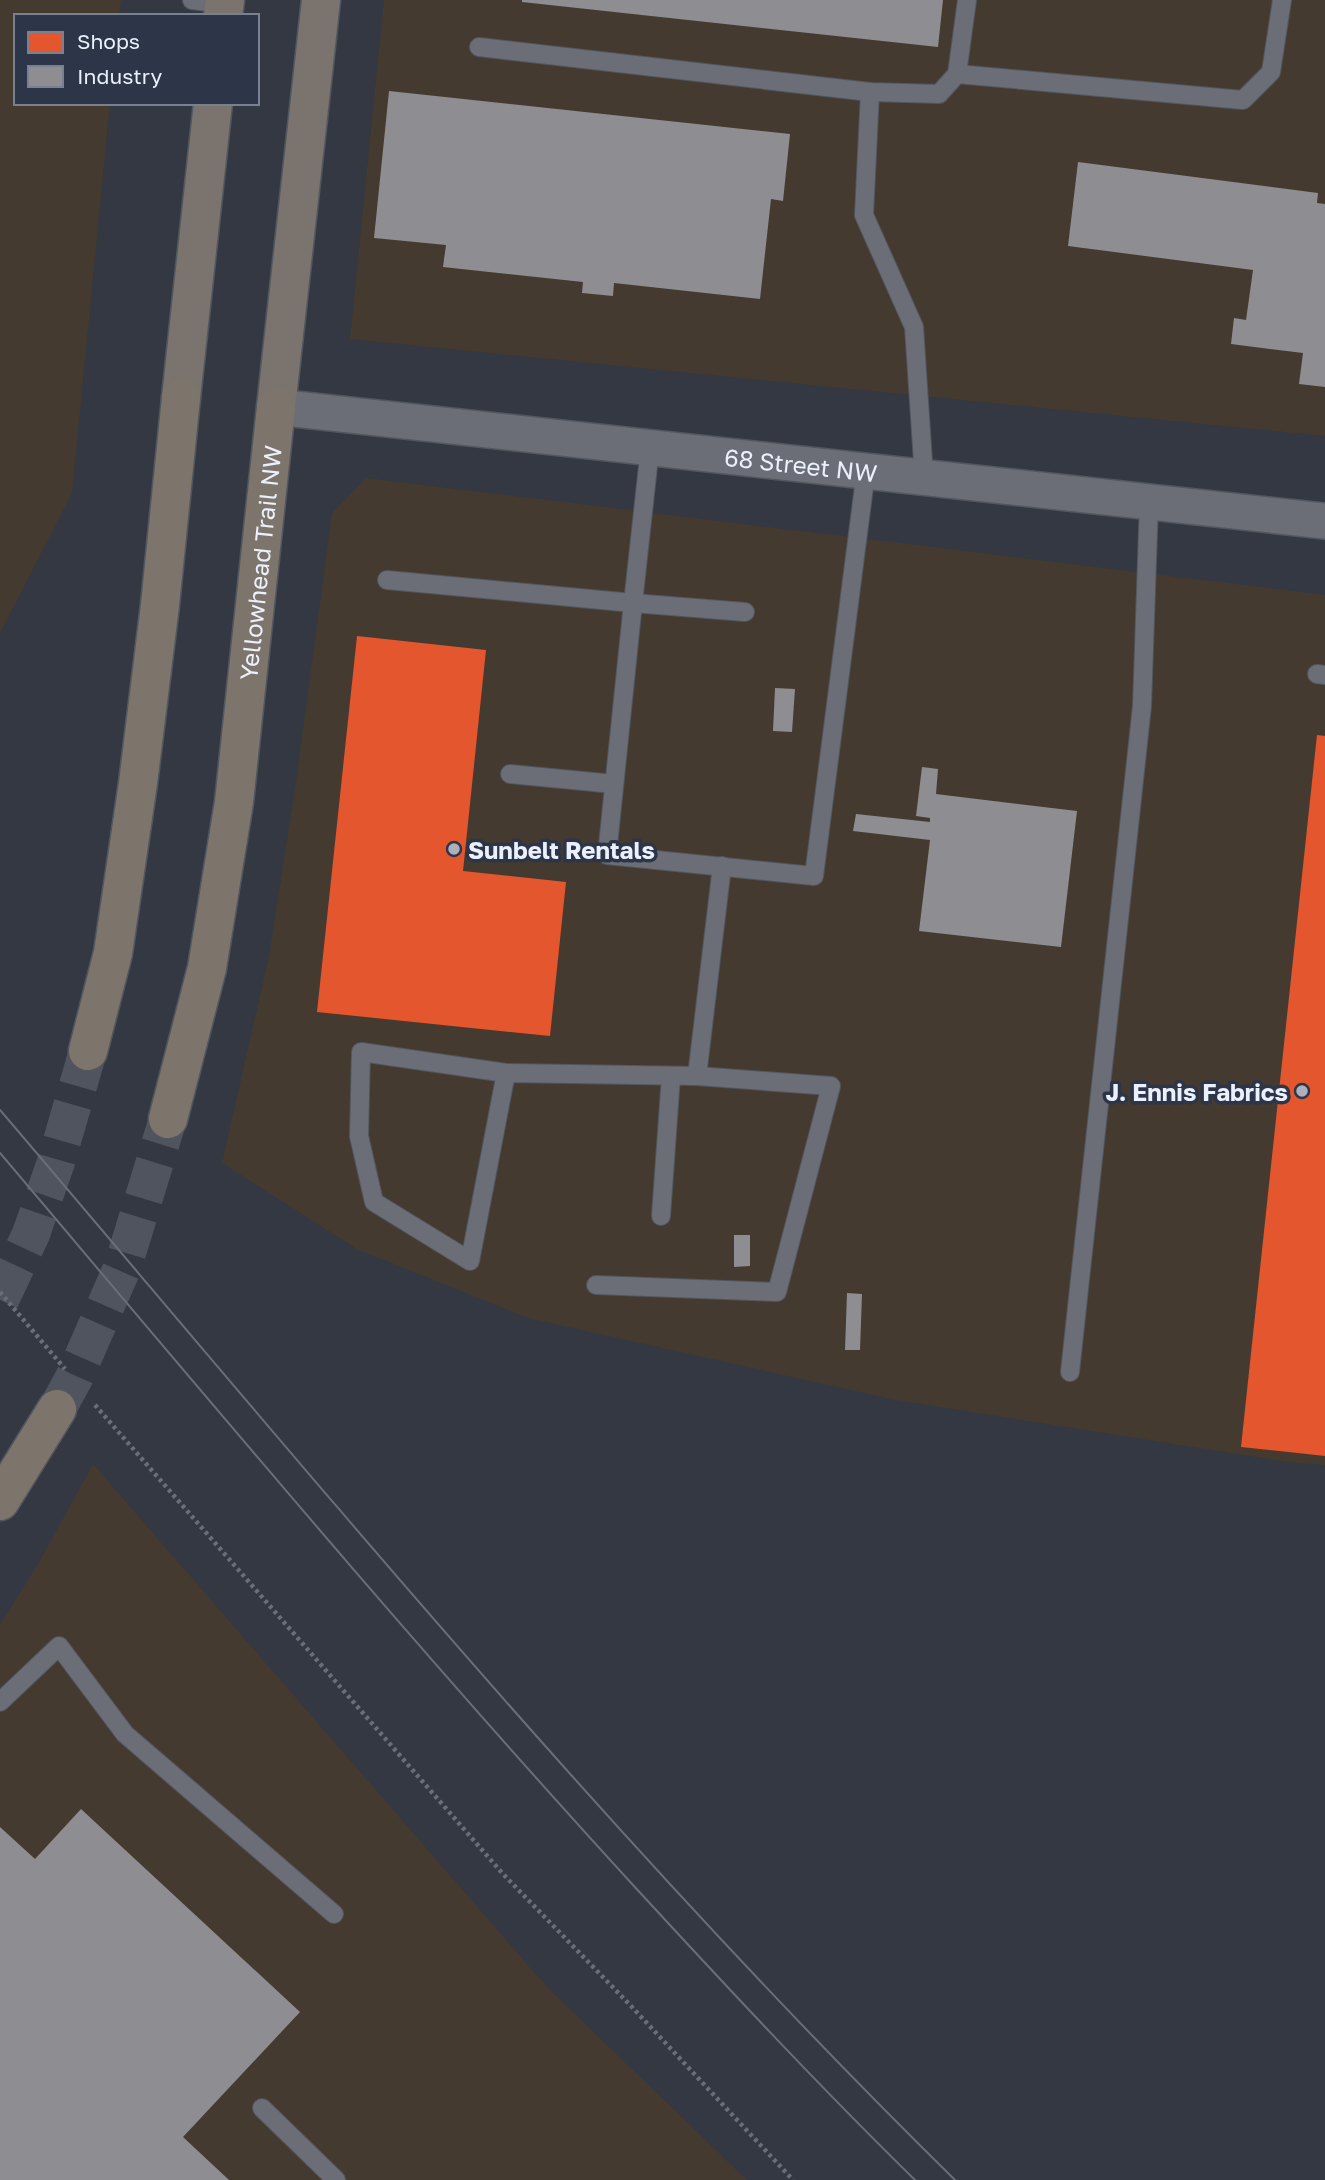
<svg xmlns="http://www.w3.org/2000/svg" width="1325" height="2180" viewBox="0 0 1325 2180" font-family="'Golos Text',sans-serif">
<rect width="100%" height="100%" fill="#333842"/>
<g fill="#453a2f">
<polygon points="0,0 121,0 119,16 16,16 16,103 110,103 72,493 0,633"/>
<polygon points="384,0 1325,0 1325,436 350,339"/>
<polygon points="366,478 1325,595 1325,1465 1288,1462 896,1400 528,1318 357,1249 222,1163 269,956 295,789 332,513"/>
<polygon points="93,1464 547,1987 747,2180 0,2180 0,1625 38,1564"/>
</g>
<g fill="#e4572e">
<polygon points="357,636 486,650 463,871 566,882 550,1036 317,1012"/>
<polygon points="1317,735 1325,736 1325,1456 1241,1447"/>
</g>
<g fill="#8d8d92">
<polygon points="522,0 943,0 938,47 522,2"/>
<polygon points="389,91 790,134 783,201 771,199 760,299 614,283 613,296 582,293 583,282 443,267 446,245 374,238"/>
<polygon points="1078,162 1318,193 1317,203 1325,204 1325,387 1299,384 1303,353 1231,344 1234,318 1246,320 1253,270 1068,246"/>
<polygon points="775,688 795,689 792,732 773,731"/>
<polygon points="922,767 938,769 936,794 1077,811 1061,947 919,931 930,840 853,831 856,814 930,822 930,818 916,816"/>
<polygon points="734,1235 750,1235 750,1266 734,1267"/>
<polygon points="847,1293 862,1294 860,1350 845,1350"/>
<polygon points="81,1809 300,2012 183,2137 229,2180 0,2180 0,1827 35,1859"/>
</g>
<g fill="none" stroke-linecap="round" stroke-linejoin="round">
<g stroke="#4f545e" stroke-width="38" stroke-dasharray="38 19" stroke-linecap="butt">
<polyline points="0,1300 31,1234 56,1162 88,1051"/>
<polyline points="57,1409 75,1376 123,1266 168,1119"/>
</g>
<defs>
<g id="service">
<polyline points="192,0 224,4"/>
<polyline points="967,0 957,74 1243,100 1271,72 1282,0"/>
<polyline points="479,47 870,92 939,94 957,74"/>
<polyline points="870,92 864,215 914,327 924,477"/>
<polyline points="387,580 633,603 650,448"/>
<polyline points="745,612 633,603 607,855 814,876 866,471"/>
<polyline points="1317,674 1325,675"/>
<polyline points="510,774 614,784"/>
<polyline points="506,1073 470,1261 374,1202 359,1136 361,1052 506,1073 697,1076 722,866"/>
<polyline points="661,1216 671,1076"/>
<polyline points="596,1285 777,1292 831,1086 697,1076"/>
<polyline points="1070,1372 1142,706 1149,502"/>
<polyline points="0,1702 59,1646 125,1734 334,1914"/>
<polyline points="262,2108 336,2180"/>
</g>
<g id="minor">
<path id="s1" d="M276,407L1325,521"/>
</g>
<g id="trunk">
<polyline points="223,16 225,0"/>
<polyline points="181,398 213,103"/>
<polyline points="276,407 321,0"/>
</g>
<g id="motorway">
<polyline points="88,1051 113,953 138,783 160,605 181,398"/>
<path id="s2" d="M168,1119L207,968L234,802L276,407"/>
<polyline points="0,1501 57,1409"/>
</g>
</defs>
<use href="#service" stroke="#52565f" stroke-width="20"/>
<use href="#minor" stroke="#52565f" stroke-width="38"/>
<use href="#trunk" stroke="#52565f" stroke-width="41"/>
<use href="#motorway" stroke="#52565f" stroke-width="41"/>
<g stroke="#6a6e75" stroke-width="4.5" stroke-dasharray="3.5 3.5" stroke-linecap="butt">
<polyline points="0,1292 65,1369"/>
<polyline points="95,1405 503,1874 631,2006 793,2180"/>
</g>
<use href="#service" stroke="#6b6e76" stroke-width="18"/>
<use href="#minor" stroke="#6b6e76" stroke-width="35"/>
<use href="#trunk" stroke="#7a736e" stroke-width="38"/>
<use href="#motorway" stroke="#7d746c" stroke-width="38"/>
<g stroke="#6a6e75" stroke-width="2">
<path d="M0,1110C310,1474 614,1845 955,2180"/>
<path d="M0,1153C209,1400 415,1647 633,1885C725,1985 818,2085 915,2180"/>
</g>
</g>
<g fill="#abb0bc" stroke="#2d3548" stroke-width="2.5">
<circle cx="454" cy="849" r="7"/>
<circle cx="1302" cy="1091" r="7"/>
</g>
<g text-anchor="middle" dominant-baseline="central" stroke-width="7" stroke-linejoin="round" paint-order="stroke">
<g font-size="24" fill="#ebf0fd" stroke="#2d3548">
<text stroke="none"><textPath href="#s1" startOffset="528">68 Street NW</textPath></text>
<text stroke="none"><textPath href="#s2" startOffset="565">Yellowhead Trail NW</textPath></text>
</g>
<g font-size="24" font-weight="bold" fill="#ebf0fd" stroke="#2d3548" text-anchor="start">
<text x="468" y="849">Sunbelt Rentals</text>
<text x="1288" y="1091" text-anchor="end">J. Ennis Fabrics</text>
</g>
</g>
<rect x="14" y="14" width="245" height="91" fill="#2d3548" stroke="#798090" stroke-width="2"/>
<rect x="28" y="32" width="35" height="21" fill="#e4572e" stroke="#798090" stroke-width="2"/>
<text x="77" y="49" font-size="21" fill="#ebf0fd">Shops</text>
<rect x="28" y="66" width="35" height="21" fill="#8d8d92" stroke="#798090" stroke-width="2"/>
<text x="77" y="84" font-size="21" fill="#ebf0fd">Industry</text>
</svg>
